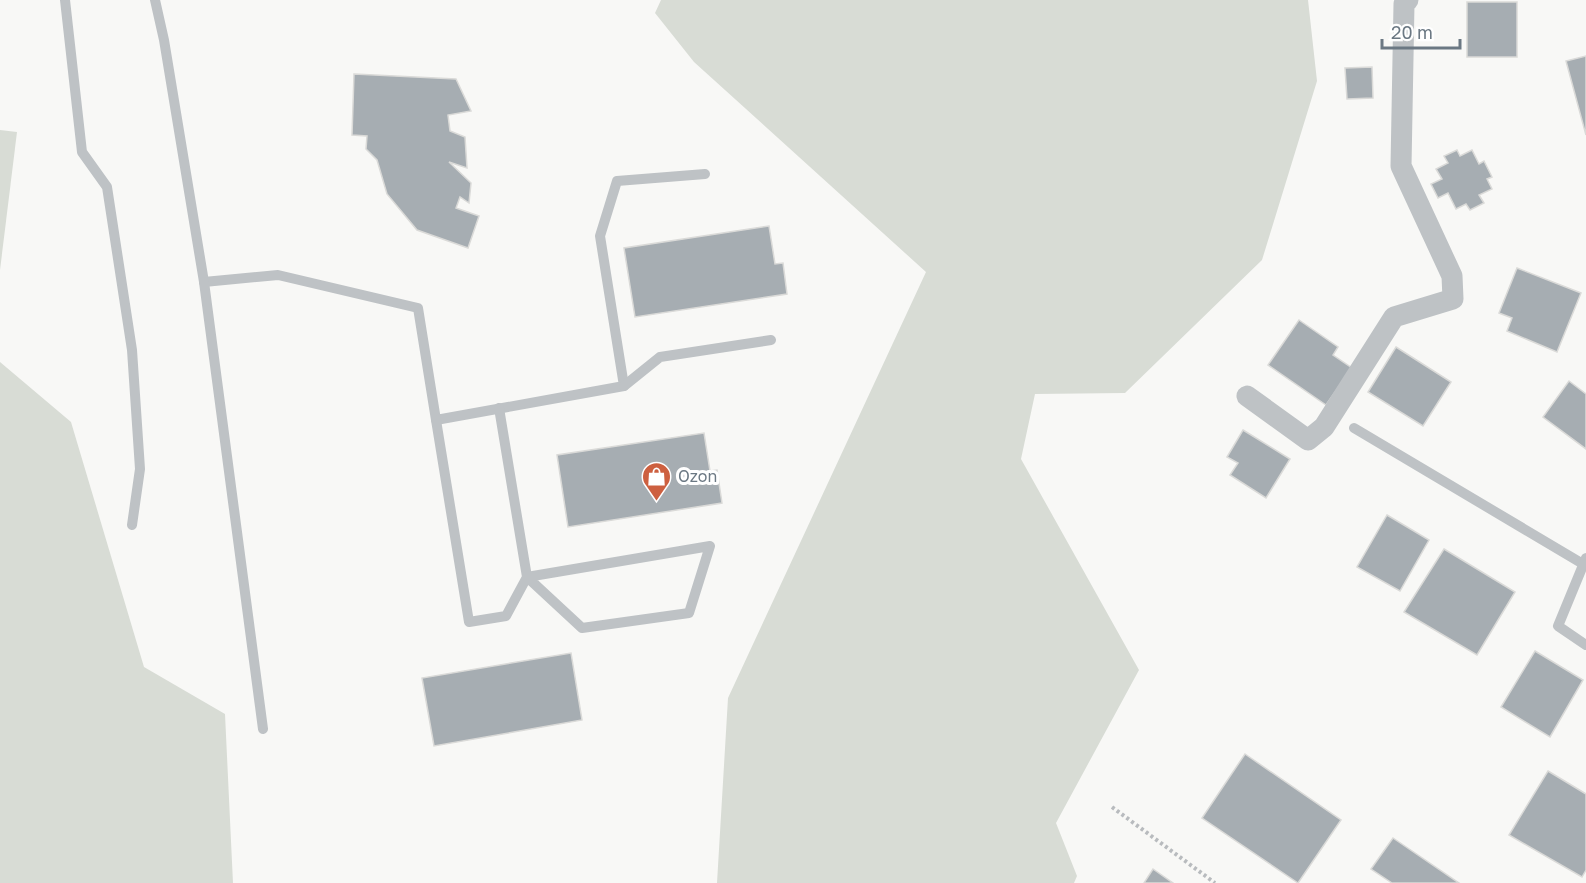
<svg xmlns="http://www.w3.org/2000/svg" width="1586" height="883" viewBox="0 0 1586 883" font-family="'Golos Text',sans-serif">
<rect width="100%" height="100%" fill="#f8f8f6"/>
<g fill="#d8dcd5">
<polygon points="661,0 1308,0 1317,81 1262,260 1125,393 1035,394 1021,459 1139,670 1056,823 1077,876 1074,883 717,883 728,698 926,272 694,62 655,13"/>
<polygon points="0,130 17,132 0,270"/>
<polygon points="0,362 71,422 144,667 225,714 233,883 0,883"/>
</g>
<g fill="#a6adb2" stroke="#dadad8" stroke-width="1.5">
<rect x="1467" y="2" width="50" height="55"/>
<polygon points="1586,56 1586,135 1566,61"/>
<polygon points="1372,67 1373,98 1347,99 1345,68"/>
<polygon points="354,74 456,79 471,111 448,115 450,131 465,137 467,168 449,162 471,183 469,203 460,197 456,208 479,216 468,248 417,230 387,194 377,160 366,149 367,136 352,135"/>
<polygon points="1457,150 1460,156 1472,150 1479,164 1484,161 1492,177 1487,179 1492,189 1479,195 1484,203 1470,210 1466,204 1456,209 1448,193 1438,198 1431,184 1442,179 1436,169 1448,163 1444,156"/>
<polygon points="769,226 775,264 783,263 787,294 635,317 624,248"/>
<polygon points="1517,268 1581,293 1557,352 1507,331 1512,318 1499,313"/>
<polygon points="1299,320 1338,347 1333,355 1352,368 1326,405 1268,365"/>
<polygon points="1396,347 1451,382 1423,426 1368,392"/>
<polygon points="1569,381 1586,394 1586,449 1543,417"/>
<polygon points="1243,430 1290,459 1266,498 1230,475 1238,463 1227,457"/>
<polygon points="704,433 710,471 717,470 722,503 568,527 557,455"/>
<polygon points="1387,515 1429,540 1400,591 1357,567"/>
<polygon points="1444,549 1515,592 1477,655 1404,612"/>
<polygon points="1535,651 1583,680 1550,737 1501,707"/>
<polygon points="571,653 582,720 434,746 422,678"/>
<polygon points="1245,754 1341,820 1298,883 1202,818"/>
<polygon points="1548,771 1586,794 1586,870 1582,877 1509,835"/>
<polygon points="1393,838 1459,883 1392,883 1371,869"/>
<polygon points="1153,869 1173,883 1144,883"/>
</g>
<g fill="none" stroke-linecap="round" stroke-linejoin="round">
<polyline stroke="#b8bbbe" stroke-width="4" stroke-dasharray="3 3" stroke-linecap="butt" points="1112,807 1215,883"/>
<g stroke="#bec2c5" stroke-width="10">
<polyline points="65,0 82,152 107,187 132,350 140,469 132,525"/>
<polyline points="155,0 164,40 204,282 278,275 418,308 436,420 624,386 600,236 617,181 705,174"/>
<polyline points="204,282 263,729"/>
<polyline points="624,386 660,357 771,340"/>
<polyline points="436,420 469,622 506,616 527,577 582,628 689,613 710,546 527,577 499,408"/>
<polyline points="1354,428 1583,564"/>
<polyline points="1586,558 1558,626 1586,645"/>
</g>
<polyline stroke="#bec2c5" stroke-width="21" points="1247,396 1308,440 1324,427 1394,317 1453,299 1452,276 1401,166 1404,4 1408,0"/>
</g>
<defs>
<symbol id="shop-pin" viewBox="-11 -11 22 30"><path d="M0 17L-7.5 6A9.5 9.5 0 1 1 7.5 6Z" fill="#cd6040" stroke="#fff"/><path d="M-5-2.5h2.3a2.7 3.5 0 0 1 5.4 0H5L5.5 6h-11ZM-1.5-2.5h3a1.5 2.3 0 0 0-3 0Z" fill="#fff"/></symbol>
</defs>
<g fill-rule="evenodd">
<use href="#shop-pin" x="640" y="460" width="33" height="45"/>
</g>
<g text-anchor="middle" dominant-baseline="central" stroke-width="6" stroke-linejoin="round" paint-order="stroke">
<g font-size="16" fill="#6b7883" stroke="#fff" text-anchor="start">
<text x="678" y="476">Ozon</text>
</g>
</g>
<path d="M1382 39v9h78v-9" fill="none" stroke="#6b7883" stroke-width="3"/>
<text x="1391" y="39" font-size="18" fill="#6b7883" stroke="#ffffff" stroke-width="4.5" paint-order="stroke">20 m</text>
</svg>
